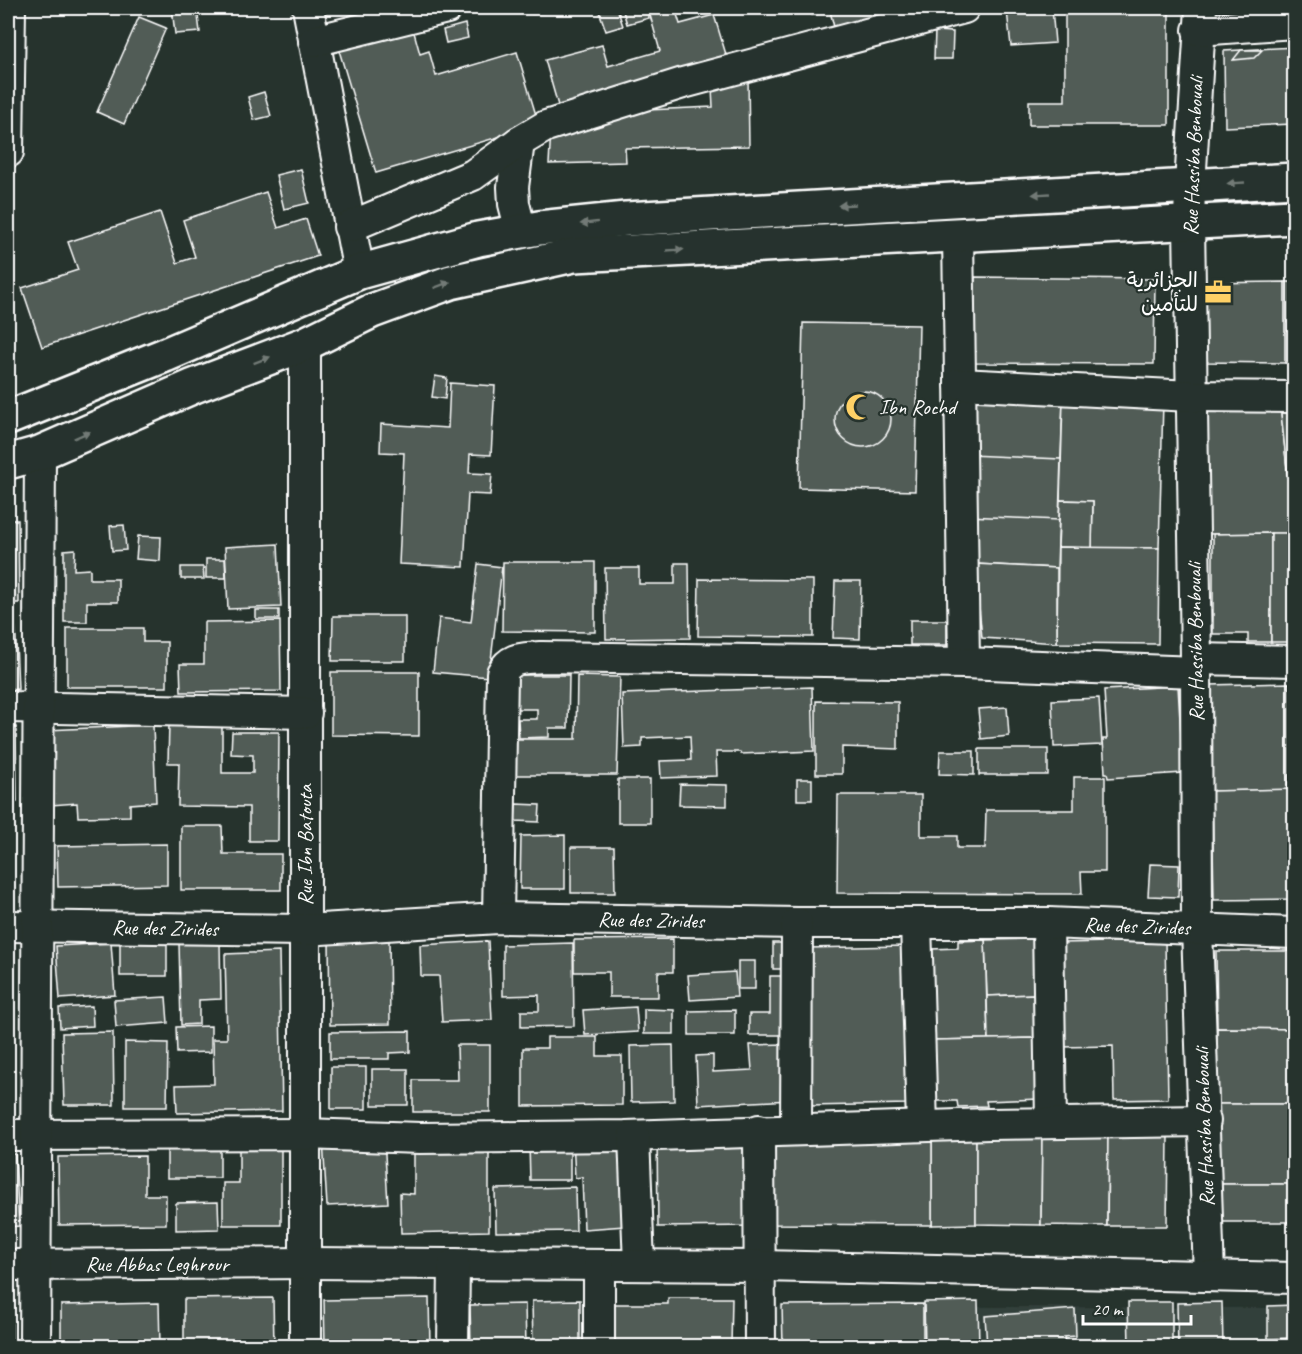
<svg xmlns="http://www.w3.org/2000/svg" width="1302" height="1354" viewBox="0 0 1302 1354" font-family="Caveat,'Playpen Sans Arabic',sans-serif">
<rect width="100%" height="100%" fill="#26332d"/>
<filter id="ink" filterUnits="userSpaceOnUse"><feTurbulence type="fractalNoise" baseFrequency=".0167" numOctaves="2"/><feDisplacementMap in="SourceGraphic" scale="12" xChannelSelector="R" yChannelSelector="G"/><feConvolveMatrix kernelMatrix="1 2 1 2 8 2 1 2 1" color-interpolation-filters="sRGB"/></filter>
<g filter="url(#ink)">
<polygon fill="#333f3a" points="776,1306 1294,1308 1294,1346 775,1346"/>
<g fill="#515c57" stroke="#fff" stroke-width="1.5">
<polygon points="172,8 197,8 200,32 175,34"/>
<polygon points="531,8 583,8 532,14"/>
<polygon points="598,8 617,8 623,26 606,31"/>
<polygon points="622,8 647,8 649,18 627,24"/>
<polygon points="648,8 675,8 680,24 714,15 728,61 559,109 545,60 602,45 608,66 660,51"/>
<polygon points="810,8 923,8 834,27 830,11 812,15"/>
<polygon points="1052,8 1055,43 1011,46 1007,11"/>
<polygon points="1065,8 1169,8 1169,125 1029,125 1029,101 1065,101"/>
<polygon points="139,17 166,28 124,124 97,112"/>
<polygon points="465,24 468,38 446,43 443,30"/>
<polygon points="412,25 420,54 429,51 436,76 517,52 539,125 376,173 338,47"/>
<polygon points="935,31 953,32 952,59 934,59"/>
<polygon points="1294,47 1294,124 1225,127 1224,51"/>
<polygon points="1241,50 1262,50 1254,58 1233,60"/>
<polygon points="748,77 749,146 625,148 626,162 549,164 551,129 625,111 713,107 712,88"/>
<polygon points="264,92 271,116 254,120 248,97"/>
<polygon points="301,169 309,203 284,209 276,175"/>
<polygon points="266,192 278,228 306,219 318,256 42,347 22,288 78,270 68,242 160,212 177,263 195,257 183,220"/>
<polygon points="975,277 1155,279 1154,364 974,363"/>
<rect x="1285" y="282" width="9" height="81"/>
<polygon points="1285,282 1285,363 1204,362 1204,283"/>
<polygon points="803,323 919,325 915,491 799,488"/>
<polygon points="435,376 447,378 445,399 432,397"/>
<polygon points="450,383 495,386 491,455 470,454 469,473 492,474 490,495 468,494 464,567 399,564 404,453 380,452 381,424 448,428"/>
<circle cx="863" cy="419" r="28"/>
<polygon points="971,397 1063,399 1057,568 975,564"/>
<polygon points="1063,399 1163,402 1159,548 1092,548 1093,501 1060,500"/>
<polygon points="1280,404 1294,533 1204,534 1202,407"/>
<polygon points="1280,404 1294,404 1294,533"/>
<polygon points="969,455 1061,459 1059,520 967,516"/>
<polygon points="1060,500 1093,501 1092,548 1058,547"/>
<polygon points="8,520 18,520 19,603 8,603"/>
<polygon points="124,525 126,550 112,551 110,526"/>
<polygon points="1271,533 1271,642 1248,642 1248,634 1213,634 1213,534"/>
<rect x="1271" y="533" width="23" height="109"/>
<polygon points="138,536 161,537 160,561 136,559"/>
<polygon points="278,544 281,607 228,609 225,547"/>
<polygon points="1058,547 1159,548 1158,644 1057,643"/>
<polygon points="75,549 74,570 90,569 90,579 118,579 118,602 87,602 87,622 64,622 64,550"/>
<polygon points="206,559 225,559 226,578 206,578"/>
<polygon points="503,562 595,562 595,632 502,631"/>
<polygon points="675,563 689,563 690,638 606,639 605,568 639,568 639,584 675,584"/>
<polygon points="478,564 502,567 489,677 433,672 439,618 471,622"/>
<polygon points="975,564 1057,568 1057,643 982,638"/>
<polygon points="181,567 203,567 204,579 181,579"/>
<polygon points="699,579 813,580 813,637 698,636"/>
<polygon points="835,581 861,581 860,639 833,638"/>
<rect x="256" y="610" width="23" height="9"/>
<polygon points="333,616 405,616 405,661 332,661"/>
<polygon points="8,619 15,619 18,689 8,690"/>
<rect x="910" y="620" width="37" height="25"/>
<polygon points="280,621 281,691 181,692 180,664 204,664 204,622"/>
<polygon points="67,628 143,628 143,642 167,642 167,687 67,687"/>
<polygon points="331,672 419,672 419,736 331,735"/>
<polygon points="510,675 569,675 568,728 549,728 549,737 519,738 518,719 537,719 537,709 511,709"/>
<polygon points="577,676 620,677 617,775 513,775 513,739 576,739"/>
<polygon points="1288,683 1294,683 1294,789 1288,790"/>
<polygon points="1288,683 1288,790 1212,791 1209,685"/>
<polygon points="1178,686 1183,773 1108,778 1107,773 1105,773 1103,739 1107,739 1104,690"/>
<polygon points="812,687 814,751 741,754 740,752 716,752 717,776 661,778 660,761 691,760 690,736 642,738 642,747 624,748 622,694"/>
<polygon points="1099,698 1102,745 1054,747 1052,700"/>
<polygon points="816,701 898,702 898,749 842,747 842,774 816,774"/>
<polygon points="1007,707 1009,736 981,739 978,709"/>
<polygon points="169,724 222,724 222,773 253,773 253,755 231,754 232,732 279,732 278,841 249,841 249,807 178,806 179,763 168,763"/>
<polygon points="153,725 156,802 130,804 130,816 78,817 77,803 51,805 47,730"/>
<polygon points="8,727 16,727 17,802 8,802"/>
<rect x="979" y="749" width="69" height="26"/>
<polygon points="940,751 974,751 974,775 939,774"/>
<polygon points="1074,777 1105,777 1105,872 1081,872 1082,894 837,893 838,795 921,795 921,836 957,836 957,848 985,848 986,810 1074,810"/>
<rect x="618" y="779" width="32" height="44"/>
<rect x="797" y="779" width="15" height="21"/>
<polygon points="680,784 727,785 727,806 679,805"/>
<polygon points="1294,789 1294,899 1214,900 1212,791"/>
<polygon points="516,804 540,805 539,822 515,821"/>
<polygon points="181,826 222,826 223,854 281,854 281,890 181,890"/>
<polygon points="565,835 565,889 520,889 521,836"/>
<polygon points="167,844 167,885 58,887 57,846"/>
<polygon points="571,847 614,847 615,893 571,893"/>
<polygon points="1150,864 1179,865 1178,897 1148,896"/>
<polygon points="389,937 390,1024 330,1025 329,938"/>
<polygon points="8,939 9,939 11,961 8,961"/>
<polygon points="673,939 673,972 658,972 658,997 609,997 609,972 574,972 574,940"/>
<polygon points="1035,939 1036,994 987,996 985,940"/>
<polygon points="985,940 988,1039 933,1040 931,949 958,948 958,941"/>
<polygon points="488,941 492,1020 442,1022 439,976 421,976 420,945"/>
<polygon points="1165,941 1168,1099 1114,1100 1113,1046 1061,1047 1059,943"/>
<polygon points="220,942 221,999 199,1000 199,1024 181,1025 179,943"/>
<polygon points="111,943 115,995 60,999 56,946"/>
<rect x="120" y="943" width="47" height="33"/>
<polygon points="573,943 574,1026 521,1027 521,1011 539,1011 539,995 503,996 503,945"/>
<rect x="773" y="943" width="17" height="26"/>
<polygon points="904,946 908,1104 809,1106 806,948"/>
<polygon points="1216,951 1294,951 1294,1029 1217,1028"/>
<polygon points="279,952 282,1111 177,1113 176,1085 214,1084 213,1039 227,1039 225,954"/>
<rect x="738" y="961" width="17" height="28"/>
<polygon points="735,972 737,997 690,1000 688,975"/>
<polygon points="770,976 793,976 793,1035 749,1035 749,1014 770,1014"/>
<rect x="8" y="983" width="2" height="38"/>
<polygon points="1036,994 1037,1038 988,1039 987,996"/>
<polygon points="166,997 168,1023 116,1027 114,1000"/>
<polygon points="92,1006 93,1026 60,1028 59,1008"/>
<polygon points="636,1007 638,1032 585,1035 583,1010"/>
<polygon points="644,1009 674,1010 674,1034 644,1034"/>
<polygon points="735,1010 735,1035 689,1035 689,1011"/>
<polygon points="211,1026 211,1052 177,1053 176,1027"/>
<polygon points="1217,1028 1294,1029 1294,1104 1216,1104"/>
<polygon points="410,1031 410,1052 389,1053 389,1059 330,1059 330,1032"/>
<polygon points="113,1032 114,1105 64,1105 62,1033"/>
<polygon points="547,1037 597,1037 597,1056 622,1056 622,1105 523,1106 523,1048 547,1048"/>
<polygon points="1037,1038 1039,1099 986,1101 987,1106 958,1107 957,1101 935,1101 933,1040"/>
<polygon points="8,1041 10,1041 12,1109 8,1109"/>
<polygon points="125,1042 168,1043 167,1107 125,1107"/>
<polygon points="787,1044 790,1100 698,1105 696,1056 713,1055 713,1072 752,1070 750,1045"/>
<polygon points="457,1045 490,1045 490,1112 413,1112 413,1080 458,1080"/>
<polygon points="673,1045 674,1101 631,1102 630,1046"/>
<rect x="331" y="1067" width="35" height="42"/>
<rect x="372" y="1069" width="36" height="36"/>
<polygon points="1216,1104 1294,1104 1294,1184 1217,1184"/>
<polygon points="932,1135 976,1135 976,1224 932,1225"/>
<polygon points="932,1135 932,1225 764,1224 764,1136"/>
<polygon points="976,1135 1042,1135 1041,1225 976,1224"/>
<polygon points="1042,1135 1108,1135 1107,1226 1041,1225"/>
<polygon points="1108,1135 1168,1135 1167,1226 1107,1226"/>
<polygon points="657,1137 754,1137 755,1226 658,1227"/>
<polygon points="220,1138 220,1178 167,1178 167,1139"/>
<polygon points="384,1138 388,1203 327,1206 323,1141"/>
<polygon points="622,1138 625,1226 584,1229 582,1177 575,1178 573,1139"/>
<polygon points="414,1141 489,1141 489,1231 401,1233 400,1193 414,1194"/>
<polygon points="529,1144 570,1145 570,1180 530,1180"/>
<polygon points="239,1150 281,1150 281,1225 223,1225 223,1183 239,1183"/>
<polygon points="8,1154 15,1154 19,1226 8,1227"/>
<polygon points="145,1156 145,1195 166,1195 166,1224 59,1225 58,1157"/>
<rect x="1217" y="1184" width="77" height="38"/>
<polygon points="575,1187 576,1231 496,1232 495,1189"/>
<polygon points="218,1202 219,1229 176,1230 176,1203"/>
<rect x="8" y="1290" width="3" height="56"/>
<polygon points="273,1298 274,1346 184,1346 184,1299"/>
<polygon points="429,1298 430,1346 325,1346 324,1300"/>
<polygon points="668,1298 732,1298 731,1346 614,1346 615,1304 668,1304"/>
<polygon points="580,1300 580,1346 533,1346 532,1301"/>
<polygon points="978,1301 979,1346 925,1346 924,1302"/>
<polygon points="1128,1302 1172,1302 1172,1346 1129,1346"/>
<polygon points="1222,1302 1223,1346 1178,1346 1177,1303"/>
<polygon points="159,1303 160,1346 61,1346 61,1305"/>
<polygon points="525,1304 526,1346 471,1346 470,1305"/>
<polygon points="923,1304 923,1346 783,1346 782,1305"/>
<polygon points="1294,1305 1294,1338 1268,1339 1268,1306"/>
<polygon points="1075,1309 1076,1336 1064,1337 1065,1346 987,1346 985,1316"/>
</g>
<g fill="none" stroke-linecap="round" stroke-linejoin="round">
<defs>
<g id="minor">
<polyline points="308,8 359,272"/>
<polyline points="1201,8 1190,185 1189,224 1196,659 1197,928 1209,1276"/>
<polyline points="1198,30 1294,23"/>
<polyline points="314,41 447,8"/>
<polyline points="519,142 513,187 514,204 521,231"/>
<polyline points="8,152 10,8"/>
<polyline points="349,227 473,175 519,142 546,126 683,83 964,8"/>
<polyline points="958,235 964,663"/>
<polyline points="305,344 305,1346"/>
<polyline points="960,384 1191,396 1294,397"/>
<polyline points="1196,659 1294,661"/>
<polyline points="8,707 306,713"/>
<path d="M498,918L502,673C511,656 523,659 541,657L964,663L1196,672"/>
<polyline points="916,923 922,1126"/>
<polyline points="1048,923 1051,1123"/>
<polyline points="8,926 305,930 498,918 797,923 1048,923 1294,933"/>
<polyline points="759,1130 760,1346"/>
<polyline points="796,1130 797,923"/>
<polyline points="8,1135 305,1134 420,1138 625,1136 989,1124 1205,1121"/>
<polyline points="634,1136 639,1265"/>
<polyline points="8,1265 307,1263 761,1266 1294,1278"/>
<polyline points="35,1346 40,453"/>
<polyline points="453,1346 454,1264"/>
<polyline points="599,1346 599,1265"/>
</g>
<g id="primary">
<polyline points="8,418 165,355 359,272 478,239 539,228 626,219 1294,180"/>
<polyline points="8,462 40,453 194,386 305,344 372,311 451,282 574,255 1294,217"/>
</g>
</defs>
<use href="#minor" stroke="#fff" stroke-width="34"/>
<use href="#primary" stroke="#fff" stroke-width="38"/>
<use href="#minor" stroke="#26332d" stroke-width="30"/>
<use href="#primary" stroke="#26332d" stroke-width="33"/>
</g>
<defs><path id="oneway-solid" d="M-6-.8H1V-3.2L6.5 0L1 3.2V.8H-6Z" transform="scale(1.5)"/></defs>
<g fill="#727a76">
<use href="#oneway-solid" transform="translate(1236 183) rotate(177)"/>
<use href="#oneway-solid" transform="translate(1041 194) rotate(177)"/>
<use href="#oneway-solid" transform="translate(847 205) rotate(177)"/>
<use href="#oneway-solid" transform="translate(589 223) rotate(174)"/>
<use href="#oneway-solid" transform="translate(675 250) rotate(-3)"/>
<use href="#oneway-solid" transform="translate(442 285) rotate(-20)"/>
<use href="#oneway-solid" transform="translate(262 360) rotate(-21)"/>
<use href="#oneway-solid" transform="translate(82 435) rotate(-23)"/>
</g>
</g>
<defs>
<symbol id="office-bare" viewBox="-9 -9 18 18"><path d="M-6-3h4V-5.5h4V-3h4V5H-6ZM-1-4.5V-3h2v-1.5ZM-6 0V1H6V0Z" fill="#ffd166" stroke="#26332d" stroke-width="2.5" paint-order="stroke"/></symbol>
<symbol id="mosque-bare" viewBox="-9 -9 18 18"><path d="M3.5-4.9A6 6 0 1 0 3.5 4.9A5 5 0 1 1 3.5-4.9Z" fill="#ffd166" stroke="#26332d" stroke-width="2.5" paint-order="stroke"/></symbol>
</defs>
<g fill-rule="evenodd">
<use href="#office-bare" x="1199" y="273" width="38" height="38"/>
<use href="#mosque-bare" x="840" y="388" width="38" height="38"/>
</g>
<g text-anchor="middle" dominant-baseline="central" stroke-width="4.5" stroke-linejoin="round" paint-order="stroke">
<g font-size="21" fill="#fff" stroke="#26332d">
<text transform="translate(1193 156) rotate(-88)">Rue Hassiba Benbouali</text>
<text transform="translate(1195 642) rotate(-91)">Rue Hassiba Benbouali</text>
<text transform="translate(305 845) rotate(-90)">Rue Ibn Batouta</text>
<text transform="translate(651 920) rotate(1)">Rue des Zirides</text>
<text transform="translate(1137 926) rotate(2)">Rue des Zirides</text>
<text transform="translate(165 928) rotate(1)">Rue des Zirides</text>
<text transform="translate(1204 1127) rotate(-92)">Rue Hassiba Benbouali</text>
<text x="157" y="1264">Rue Abbas Leghrour</text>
</g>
<g font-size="21" fill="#fff" stroke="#26332d" text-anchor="end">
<text x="1198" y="280">الجزائرية<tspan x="1198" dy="24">للتأمين</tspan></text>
<text x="879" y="407" text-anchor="start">Ibn Rochd</text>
</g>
</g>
<rect width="1302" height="1354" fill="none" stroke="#26332d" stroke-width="30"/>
<rect x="15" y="15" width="1272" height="1324" fill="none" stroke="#fff" stroke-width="2" filter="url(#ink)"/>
<path d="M1083 1315v9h108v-9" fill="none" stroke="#ffffff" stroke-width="3"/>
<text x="1092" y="1315" font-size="18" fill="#ffffff" stroke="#26332d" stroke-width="4.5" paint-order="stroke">20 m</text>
</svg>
